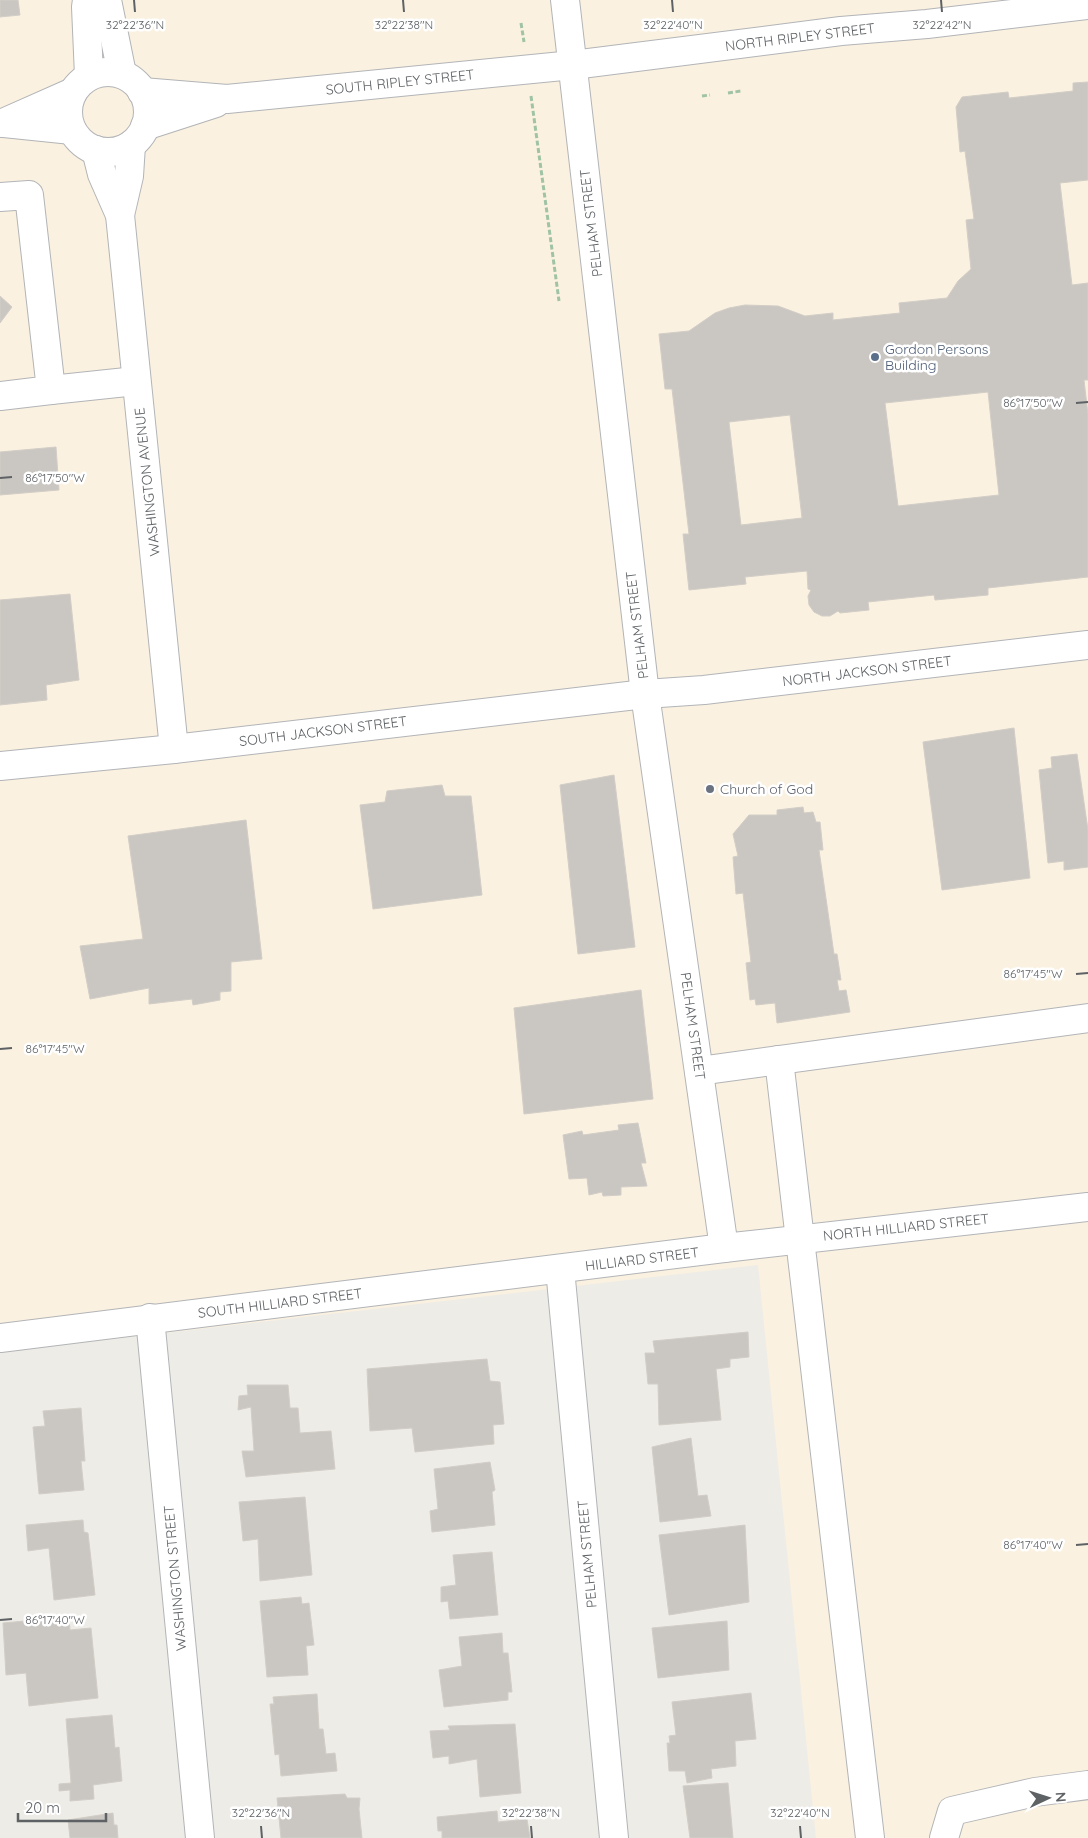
<svg xmlns="http://www.w3.org/2000/svg" width="1088" height="1838" viewBox="0 0 1088 1838" font-family="Quicksand,sans-serif">
<rect width="100%" height="100%" fill="#eeece7"/>
<polygon fill="#faf1e0" points="0,0 1088,0 1088,1838 816,1838 758,1265 0,1352"/>
<g fill="#cac7c3" stroke="#d2cdc6" fill-rule="evenodd">
<polygon points="0,0 18,0 20,15 0,17"/>
<path d="M1088,82V180L1060,183L1072,285L1088,283V380H1084L1088,414V577L988,588V595L935,600L934,595L868,602L869,610L840,613L838,611L830,616H822L814,612L809,605L808,596L811,590L808,589L807,571L745,577L746,584L689,590L683,534H689L672,389H665L659,334L689,331L715,313L729,308L745,305L778,306L805,316L833,313V320L900,313L899,303L947,298L958,281L971,269L966,220L974,219L965,151L960,152L956,107L962,97L1008,92L1009,98L1073,91V83ZM988,392L999,495L898,506L885,403ZM790,415L802,518L741,525L729,422Z"/>
<polygon points="0,296 12,307 0,323"/>
<polygon points="56,447 59,490 0,495 0,452"/>
<polygon points="70,594 79,680 46,685 47,700 0,705 0,600"/>
<polygon points="1014,728 1030,878 942,890 923,742"/>
<polygon points="1077,754 1088,830 1088,867 1064,870 1064,861 1048,863 1039,770 1052,768 1051,757"/>
<polygon points="614,775 635,947 578,954 560,785"/>
<polygon points="442,785 445,796 471,796 482,895 373,909 360,805 385,802 387,791"/>
<polygon points="803,807 804,813 813,812 816,822 820,822 823,850 819,850 834,954 837,954 841,980 837,980 839,991 846,990 850,1012 777,1023 775,1003 756,1005 755,999 750,1000 746,963 751,962 743,893 736,894 733,857 738,856 733,834 749,815 777,815 777,810"/>
<polygon points="246,820 262,959 231,962 231,991 220,992 220,1000 193,1005 192,999 149,1004 149,988 90,999 80,946 143,939 128,836"/>
<polygon points="641,990 653,1099 524,1114 514,1008"/>
<polygon points="638,1123 646,1163 641,1163 647,1186 621,1187 621,1195 603,1196 602,1192 589,1195 587,1178 569,1179 563,1135 582,1131 583,1135 619,1130 618,1125"/>
<polygon points="748,1332 749,1357 730,1359 730,1367 716,1369 721,1420 659,1425 658,1384 648,1384 645,1353 655,1353 653,1341"/>
<polygon points="487,1359 490,1381 500,1382 504,1424 493,1425 494,1444 415,1452 412,1428 370,1431 367,1369"/>
<polygon points="247,1385 288,1385 290,1408 298,1408 300,1433 331,1431 335,1469 246,1477 242,1451 254,1451 251,1407 238,1410 239,1396 248,1395"/>
<polygon points="81,1408 85,1461 81,1461 84,1490 39,1494 33,1427 45,1426 43,1411"/>
<polygon points="691,1438 698,1496 707,1495 711,1516 660,1522 652,1447"/>
<polygon points="490,1462 495,1490 492,1492 495,1525 432,1532 430,1511 438,1509 434,1469"/>
<polygon points="305,1497 312,1575 260,1581 258,1539 243,1541 239,1502"/>
<polygon points="83,1520 84,1532 88,1533 95,1595 54,1600 49,1548 28,1551 26,1525"/>
<polygon points="745,1525 749,1602 669,1615 659,1535"/>
<polygon points="492,1552 498,1615 450,1619 448,1601 441,1602 441,1587 456,1585 453,1555"/>
<polygon points="301,1597 302,1604 309,1603 314,1645 306,1646 308,1675 267,1677 260,1601"/>
<polygon points="69,1617 70,1630 91,1628 98,1698 29,1706 26,1673 6,1675 3,1623"/>
<polygon points="727,1621 729,1670 658,1678 652,1628"/>
<polygon points="502,1633 503,1653 508,1653 512,1692 508,1692 508,1700 444,1707 439,1670 462,1666 459,1637"/>
<polygon points="751,1693 756,1739 735,1741 736,1766 711,1769 712,1778 687,1783 685,1771 669,1771 667,1743 670,1743 669,1736 676,1735 672,1702"/>
<polygon points="317,1694 319,1729 323,1729 326,1754 335,1753 337,1771 281,1776 279,1754 275,1755 270,1704 274,1704 273,1697"/>
<polygon points="112,1715 115,1748 119,1747 122,1781 93,1785 94,1799 70,1801 70,1790 59,1791 59,1784 71,1783 66,1719"/>
<polygon points="515,1724 521,1793 480,1797 477,1759 449,1764 449,1756 433,1758 430,1731 450,1730 448,1726"/>
<polygon points="728,1783 733,1838 690,1838 683,1786"/>
<polygon points="345,1794 347,1798 360,1798 359,1809 362,1838 281,1838 277,1798"/>
<polygon points="497,1811 498,1822 527,1819 530,1838 442,1838 442,1831 438,1831 437,1817"/>
<polygon points="113,1813 114,1825 117,1825 118,1838 70,1838 68,1820"/>
</g>
<g fill="none" stroke-linecap="round" stroke-linejoin="round">
<defs>
<g id="minor">
<polyline points="87,0 86,7 89,76"/>
<polyline points="107,0 122,74"/>
<polyline points="565,0 645,694 724,1248"/>
<circle cx="108" cy="112" r="40"/>
<polyline points="142,92 227,99 573,65 841,31 927,24 1088,5"/>
<polyline points="3,123 73,92"/>
<polyline points="4,123 72,130"/>
<polyline points="145,126 216,103"/>
<polyline points="96,150 102,174 120,215 174,749"/>
<polyline points="0,197 29,195 51,390 0,396"/>
<polyline points="120,215 129,176 131,145"/>
<polyline points="51,390 136,381"/>
<polyline points="0,766 174,749 645,694 704,690 1088,645"/>
<polyline points="779,1060 870,1838"/>
<polyline points="699,1071 1088,1018"/>
<polyline points="560,1269 614,1838"/>
<polyline points="150,1318 200,1838"/>
<polyline points="0,1338 724,1248 1088,1207"/>
<polyline points="944,1838 952,1811 1035,1792 1088,1785"/>
</g>
</defs>
<use href="#minor" stroke="#b2b4b7" stroke-width="30"/>
<g stroke="#a0c3a6" stroke-width="3" stroke-dasharray="5 2.5" stroke-linecap="butt">
<polyline points="521,23 524,42"/>
<polyline points="728,93 741,91"/>
<polyline points="531,96 559,301"/>
<polyline points="702,96 710,95"/>
</g>
<use href="#minor" stroke="#fff" stroke-width="28"/>
</g>
<path fill="none" stroke="#5e6265" stroke-width="2" d="M134,0L135,12M403,0L404,12M672,0L673,12M941,0L942,12M1076,403L1088,402M0,478L12,477M1076,974L1088,973M0,1049L12,1048M1076,1545L1088,1544M0,1620L12,1619M261,1826L262,1838M531,1826L532,1838M800,1826L801,1838"/>
<circle fill="#5c6f8a" stroke="#fff" stroke-width="2" cx="875" cy="357" r="5"/>
<circle fill="#6b7280" stroke="#fff" stroke-width="2" cx="710" cy="789" r="5"/>
<g text-anchor="middle" dominant-baseline="central" stroke-width="5" stroke-linejoin="round" paint-order="stroke">
<g font-size="14" fill="#5e6265" stroke="#fff">
<text transform="translate(800 37) rotate(-7)">NORTH RIPLEY STREET</text>
<text transform="translate(400 82) rotate(-6)">SOUTH RIPLEY STREET</text>
<text transform="translate(591 223) rotate(-97)">PELHAM STREET</text>
<text transform="translate(147 482) rotate(-96)">WASHINGTON AVENUE</text>
<text transform="translate(637 625) rotate(-97)">PELHAM STREET</text>
<text transform="translate(867 671) rotate(-7)">NORTH JACKSON STREET</text>
<text transform="translate(323 731) rotate(-7)">SOUTH JACKSON STREET</text>
<text transform="translate(693 1026) rotate(82)">PELHAM STREET</text>
<text transform="translate(906 1227) rotate(-6)">NORTH HILLIARD STREET</text>
<text transform="translate(642 1259) rotate(-7)">HILLIARD STREET</text>
<text transform="translate(280 1303) rotate(-7)">SOUTH HILLIARD STREET</text>
<text transform="translate(587 1554) rotate(-95)">PELHAM STREET</text>
<text transform="translate(175 1578) rotate(-95)">WASHINGTON STREET</text>
</g>
<g font-size="14" fill="#4e5e75" stroke="#fff" text-anchor="start">
<text x="885" y="349">Gordon Persons<tspan x="885" dy="16">Building</tspan></text>
</g>
<g font-size="14" fill="#5b616d" stroke="#fff" text-anchor="start">
<text x="720" y="789">Church of God</text>
</g>
</g>
<g font-size="12" text-anchor="middle" fill="#5e6265" stroke="#fff" stroke-width="5" stroke-linejoin="round" paint-order="stroke">
<text x="135" y="29">32°22'36"N</text>
<text x="404" y="29">32°22'38"N</text>
<text x="673" y="29">32°22'40"N</text>
<text x="942" y="29">32°22'42"N</text>
<text x="1033" y="407">86°17'50"W</text>
<text x="55" y="482">86°17'50"W</text>
<text x="1033" y="978">86°17'45"W</text>
<text x="55" y="1053">86°17'45"W</text>
<text x="1033" y="1549">86°17'40"W</text>
<text x="55" y="1624">86°17'40"W</text>
<text x="261" y="1817">32°22'36"N</text>
<text x="531" y="1817">32°22'38"N</text>
<text x="800" y="1817">32°22'40"N</text>
</g>
<g transform="translate(1048 1798) rotate(86)" stroke="#ffffff" stroke-width="4" paint-order="stroke">
<path d="M0-4L9 19L0 12L-9 19Z" fill="#5e6265"/>
<text y="-8" font-size="14" font-weight="bold" text-anchor="middle" fill="#5e6265">N</text>
</g>
<path d="M18 1813v8h88v-8" fill="none" stroke="#5e6265" stroke-width="2.5"/>
<text x="25" y="1813" font-size="15" fill="#5e6265" stroke="#ffffff" stroke-width="4" paint-order="stroke">20 m</text>
</svg>
